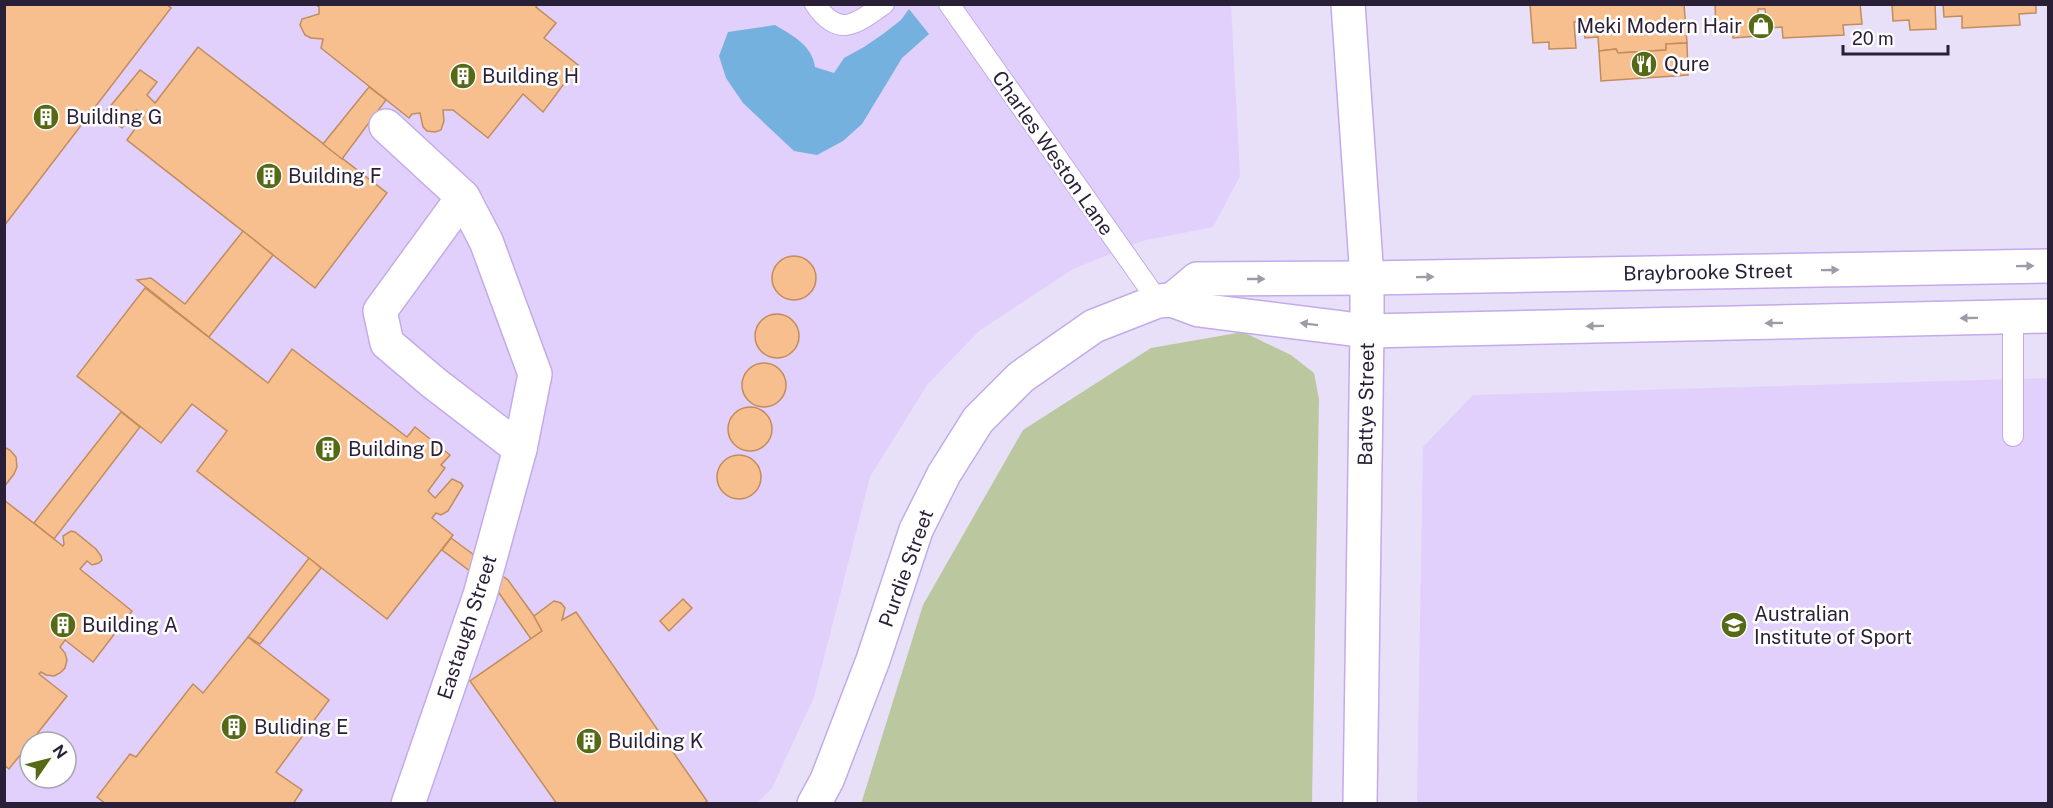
<svg xmlns="http://www.w3.org/2000/svg" width="2053" height="808" viewBox="0 0 2053 808" font-family="'Public Sans',sans-serif">
<rect width="100%" height="100%" fill="#e8dff9"/>
<g fill="#e0d0fb" fill-rule="evenodd">
<path d="M5,5H1231L1240,176L1213,227L1142,241L1073,269L979,331L927,385L870,477L814,697L772,788L757,803L5,804ZM30,742H66V778H30Z"/>
<polygon points="2048,378 2048,803 1417,804 1423,447 1473,395"/>
</g>
<polygon fill="#bbc89f" points="1243,332 1291,355 1314,373 1319,399 1312,803 861,804 923,605 1023,430 1151,348"/>
<path fill="#75b1de" d="M909,9L929,34L902,58L862,124L843,141L817,155L794,151L743,103L726,78L719,56L728,32L775,25C793,36 812,45 815,67L834,73L844,58L864,47L883,34L901,20Z"/>
<g fill="#f7bf8e" stroke="#c28c5d" stroke-width="1.5">
<polygon points="4,4 166,4 171,8 4,226"/>
<polygon points="315,4 538,4 536,7 556,23 544,38 578,65 543,112 523,94 488,138 453,110 443,110 444,121 441,130 435,132 427,131 423,127 420,113 412,114 409,118 321,48 323,39 311,38 305,35 300,25 302,19 319,14 319,7"/>
<polygon points="1530,4 1684,4 1687,43 1666,44 1666,50 1618,53 1616,49 1599,51 1598,37 1585,38 1583,21 1574,22 1576,48 1549,49 1549,42 1533,43"/>
<polygon points="1715,4 1860,4 1862,24 1843,25 1844,35 1783,38 1782,27 1767,28 1765,9 1758,9 1759,36 1733,38 1732,29 1716,30"/>
<polygon points="1892,4 1935,4 1936,29 1910,30 1909,20 1893,21"/>
<polygon points="1943,4 2036,4 2036,13 2019,14 2020,25 1962,28 1962,16 1944,17"/>
<polygon points="1687,43 1688,75 1601,81 1599,51 1616,49 1618,53 1666,50 1666,44"/>
<polygon points="198,47 387,193 315,288 127,140 144,116 136,110 122,128 104,114 140,70 157,82 147,95 155,103"/>
<polygon points="369,87 386,100 342,159 323,144"/>
<polygon points="243,231 273,255 209,337 137,280 151,278 185,304"/>
<circle cx="794" cy="278" r="22"/>
<polygon points="145,288 268,383 292,349 407,437 415,427 450,455 441,465 445,468 428,491 435,498 452,479 461,483 463,486 448,511 441,515 436,513 432,518 453,535 387,619 197,471 227,431 192,404 161,443 77,376"/>
<circle cx="777" cy="336" r="22"/>
<circle cx="764" cy="385" r="22"/>
<circle cx="750" cy="429" r="22"/>
<polygon points="121,412 140,427 54,539 34,523"/>
<polygon points="4,447 10,450 16,457 17,467 14,474 4,487"/>
<circle cx="739" cy="477" r="22"/>
<polygon points="4,500 63,546 64,544 63,536 71,531 75,532 96,549 101,556 102,560 99,563 92,565 87,561 80,569 132,611 93,662 65,640 60,647 65,653 67,660 65,668 60,673 54,676 46,675 41,672 39,674 67,696 9,769 4,765"/>
<polygon points="451,538 508,580 534,616 542,631 531,639 499,593 442,550"/>
<polygon points="309,558 321,568 260,644 248,637"/>
<polygon points="683,599 692,608 669,631 660,621"/>
<polygon points="554,601 561,603 565,608 562,620 576,612 707,801 704,804 557,804 470,681 542,631 534,616"/>
<polygon points="248,637 329,700 276,772 302,790 293,804 106,804 97,797 130,754 136,757 193,684 203,693"/>
</g>
<g fill="none" stroke-linecap="round" stroke-linejoin="round">
<defs>
<g id="lane">
<path d="M815,4C839,39 856,24 884,4"/>
<polyline points="949,4 1158,301"/>
<polyline points="2013,317 2013,436"/>
</g>
<g id="street">
<polyline points="386,126 463,197 486,241 535,374 520,449 480,595 408,804"/>
<polyline points="463,197 380,311 387,343 434,383 520,449"/>
<polyline points="1172,300 1197,279 1367,278"/>
<polyline points="814,804 827,780 873,660 916,530 944,474 978,420 1021,377 1094,326 1158,301 1172,300 1199,310 1367,331 1360,804"/>
</g>
<g id="secondary">
<polyline points="1348,4 1367,278 1367,331 2048,316"/>
<polyline points="1367,278 2048,266"/>
</g>
</defs>
<use href="#lane" stroke="#c3abea" stroke-width="22"/>
<use href="#street" stroke="#c3abea" stroke-width="36"/>
<use href="#secondary" stroke="#c3abea" stroke-width="36"/>
<use href="#lane" stroke="#fff" stroke-width="20"/>
<use href="#street" stroke="#fff" stroke-width="33"/>
<use href="#secondary" stroke="#fff" stroke-width="33"/>
</g>
<defs><path id="oneway-solid" d="M-6-.8H1V-3.2L6.5 0L1 3.2V.8H-6Z" transform="scale(1.5)"/></defs>
<g fill="#9f9aa5">
<use href="#oneway-solid" transform="translate(2025 266) rotate(-1)"/>
<use href="#oneway-solid" transform="translate(1830 270) rotate(-1)"/>
<use href="#oneway-solid" transform="translate(1425 277) rotate(-1)"/>
<use href="#oneway-solid" transform="translate(1256 279)"/>
<use href="#oneway-solid" transform="translate(1969 318) rotate(179)"/>
<use href="#oneway-solid" transform="translate(1774 323) rotate(179)"/>
<use href="#oneway-solid" transform="translate(1309 324) rotate(-173)"/>
<use href="#oneway-solid" transform="translate(1595 326) rotate(179)"/>
</g>
<defs>
<symbol id="shop-disc" viewBox="-11 -11 22 22"><circle r="9.5" fill="#566915" stroke="#fff"/><path d="M-5-2.5h2.3a2.7 3.5 0 0 1 5.4 0H5L5.5 6h-11ZM-1.5-2.5h3a1.5 2.3 0 0 0-3 0Z" fill="#fff"/></symbol>
<symbol id="restaurant-disc" viewBox="-11 -11 22 22"><circle r="9.5" fill="#566915" stroke="#fff"/><path d="M-5-6h1v4h1v-4h1v4h1v-4h1v5L-1.5 .5V6h-2V.5L-5-1ZM5-6V6H3V1.5H1.5Q1.5-4 5-6Z" fill="#fff"/></symbol>
<symbol id="building-disc" viewBox="-11 -11 22 22"><circle r="9.5" fill="#566915" stroke="#fff"/><path d="M-4-6H4V6H1V3H-1V6H-4ZM-2.5-4.3h1.7v1.8h-1.7ZM.8-4.3h1.7v1.8H.8ZM-2.5-1h1.7V.8h-1.7ZM.8-1h1.7V.8H.8Z" fill="#fff"/></symbol>
<symbol id="university-disc" viewBox="-11 -11 22 22"><circle r="9.5" fill="#566915" stroke="#fff"/><path d="M0-5L7-2L0 1L-7-2ZM-4 1L0 2.5L4 1V4Q0 6-4 4Z" fill="#fff"/></symbol>
</defs>
<g fill-rule="evenodd">
<use href="#shop-disc" x="1746" y="11" width="30" height="30"/>
<use href="#restaurant-disc" x="1629" y="49" width="30" height="30"/>
<use href="#building-disc" x="448" y="61" width="30" height="30"/>
<use href="#building-disc" x="31" y="102" width="30" height="30"/>
<use href="#building-disc" x="254" y="161" width="30" height="30"/>
<use href="#building-disc" x="313" y="434" width="30" height="30"/>
<use href="#building-disc" x="48" y="610" width="30" height="30"/>
<use href="#university-disc" x="1719" y="610" width="30" height="30"/>
<use href="#building-disc" x="219" y="712" width="30" height="30"/>
<use href="#building-disc" x="574" y="726" width="30" height="30"/>
</g>
<g text-anchor="middle" dominant-baseline="central" stroke-width="5" stroke-linejoin="round" paint-order="stroke">
<g font-size="20" fill="#291f37" stroke="#fff" text-anchor="start">
<text x="1742" y="26" text-anchor="end">Meki Modern Hair</text>
<text x="1664" y="64">Qure</text>
<text x="482" y="76">Building H</text>
<text x="66" y="117">Building G</text>
<text x="288" y="176">Building F</text>
<text x="348" y="449">Building D</text>
<text x="1754" y="614">Australian<tspan x="1754" dy="23">Institute of Sport</tspan></text>
<text x="82" y="625">Building A</text>
<text x="254" y="727">Buliding E</text>
<text x="608" y="741">Building K</text>
</g>
<g font-size="20" fill="#291f37" stroke="#fff">
<text transform="translate(1053 153) rotate(55)">Charles Weston Lane</text>
<text transform="translate(1708 272) rotate(-1)">Braybrooke Street</text>
<text transform="translate(1366 404) rotate(-89)">Battye Street</text>
<text transform="translate(906 568) rotate(-70)">Purdie Street</text>
<text transform="translate(467 627) rotate(-72)">Eastaugh Street</text>
</g>
</g>
<rect width="2053" height="808" fill="none" stroke="#291f37" stroke-width="12"/>
<g transform="translate(48 760) rotate(55)"><circle r="28" fill="#ffffff" stroke="#a9a5af" stroke-width="1.5"/>
<path d="M0-4.5L10 22L0 15L-10 22Z" fill="#566915"/>
<text y="-9" font-size="16" font-weight="bold" text-anchor="middle" fill="#291f37">N</text>
</g>
<path d="M1843 45v9h105v-9" fill="none" stroke="#291f37" stroke-width="3"/>
<text x="1852" y="45" font-size="18" fill="#291f37" stroke="#ffffff" stroke-width="4.5" paint-order="stroke">20 m</text>
</svg>
